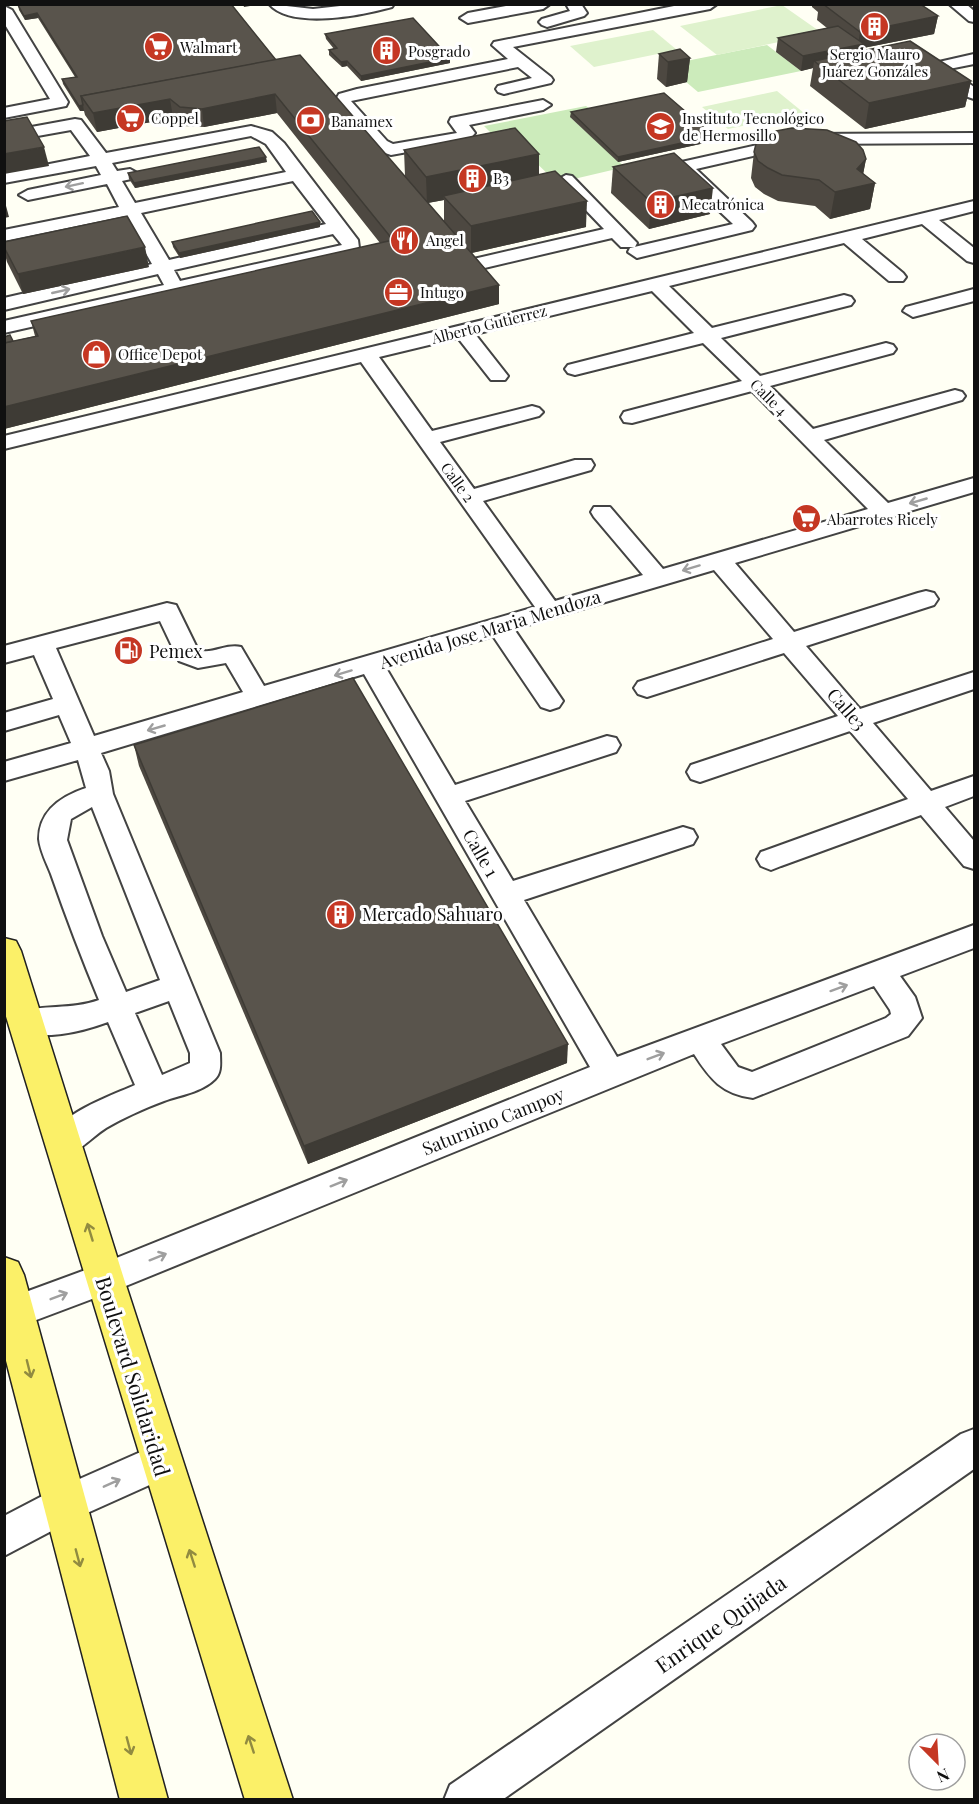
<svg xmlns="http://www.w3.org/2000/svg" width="979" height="1804" viewBox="0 0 979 1804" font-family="'Playfair Display',serif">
<rect width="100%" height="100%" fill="#fffff4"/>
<g fill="#ccebbb">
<polygon points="767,45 801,71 698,92 666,65"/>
<polygon points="586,106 594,112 571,118 625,167 557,183 518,145 505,147 484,126"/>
</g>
<g fill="#dff2cd">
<polygon points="782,5 822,33 717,55 680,26"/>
<polygon points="653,30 677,50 594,67 570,46"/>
<polygon points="777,91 804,113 728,129 702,107"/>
</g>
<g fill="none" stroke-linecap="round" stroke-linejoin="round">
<defs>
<g id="minor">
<path d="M269,4L313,9L358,4H394L392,7C363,15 292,30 269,4Z"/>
<polygon points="516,4 550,4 543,9 468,23 460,18 468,13"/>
<polygon points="566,4 581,4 587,13 584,16 547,27 542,25 539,22 542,19 570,11"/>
<path d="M684,4H717L710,9L513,47L551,77L553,80L551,83L504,94L498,92L496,89L498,86L532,78L518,67L351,101L387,141L393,144L457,133L449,122L451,118L543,100L551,105L543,110L469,125L475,133L468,141L391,155C368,149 348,120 335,101L339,94L357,89L508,59L492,45L494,42Z"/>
<polygon points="949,4 966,4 974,11 974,22 969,21"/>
<polygon points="4,6 12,10 68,102 66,106 4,118 4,108 50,99 4,23"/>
<polygon points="974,54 974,64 949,69 974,87 974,99 968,97 928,67 930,64"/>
<path d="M75,119L81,120L106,153L251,126L272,132L284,143L358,240L359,248L357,252L341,257L4,333V321L164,285L158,274L4,310V298L152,264L125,216L4,241V230L119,207L107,184L28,200L19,195L28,190L101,175L96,166L4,183V173L90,156L71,130L4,142V132ZM251,136L266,144L286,172L135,203L122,181L136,178L139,174L130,169L117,171L112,163ZM293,181L326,224L169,260L141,213ZM333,234L342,245L180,281L174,270Z"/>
<polygon points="974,133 974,143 806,144 696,169 752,222 755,226 752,230 637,258 628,252 630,248 733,224 677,171 674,167 677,163 806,134"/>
<polygon points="566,175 572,176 637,243 635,247 621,247 612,238 476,270 469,268 467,264 469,260 604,229 557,180"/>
<path d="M974,201V211L939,220L974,248V263L967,261L922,224L862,239L903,273L906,277L903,281H889L844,243L669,286L712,328L844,295L851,297L854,301L851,305L721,338L760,376L886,343L893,345L896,349L893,353L770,386L813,429L955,390L962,392L965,396L962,400L824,440L888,503L974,478V492L735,563L794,632L918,593L926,591L934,593L938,599L934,605L806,646L860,709L974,672V689L873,723L931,791L974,776V796L945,807L974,841V869L964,866L921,815L781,866L771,870L761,866L757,859L761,852L908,799L850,731L700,782L691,779L687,772L691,765L838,716L784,653L647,697L638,694L634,688L638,682L773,639L714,570L514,629L563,701L559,707L550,710L541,707L493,636L386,668L455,785L607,736L616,738L620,745L616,752L465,801L513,881L683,827L693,830L697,837L693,844L524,900L617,1057L974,925V948L900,976L915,997L922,1018L908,1036L753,1098C722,1094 710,1079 694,1054L116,1290L15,1328L4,1324V1300L99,1265L590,1067L364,674L101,753L109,771L113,794L220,1053C220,1062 222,1072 215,1079C202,1092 181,1095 164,1101C145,1108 123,1118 106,1128C87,1140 74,1161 51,1153L46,1143C60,1113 106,1098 135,1085L108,1022C81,1032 43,1041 14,1031L10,1022L14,1013C42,1004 72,1010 99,1000C82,959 66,917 51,874C47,864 40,850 39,839C39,810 62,796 86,788L78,760L4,781V762L71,743L59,715L4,731V713L53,699L34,655L4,663V646L167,603L176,605L198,650C212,655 226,643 241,647L264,686L535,607L361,362L4,449V436ZM652,291L694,333L568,365L565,369L568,373L575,375L703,343L742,381L624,412L621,417L624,422L632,423L752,391L868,509L663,569L610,507H594L591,512L594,517L643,575L555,601L483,501L591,470L594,465L591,460H575L474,489L440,442L539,416L543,412L539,408L532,406L432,431L379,357L458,338L491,380H505L508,376L475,334ZM160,621L179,661L198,668L226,663L243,692L94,736L56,648ZM92,807L160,980L126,992L102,936L67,840L71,819ZM874,986L890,1010L891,1014L886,1018L752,1072L738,1067L721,1044ZM169,1001L190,1053V1063L162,1075L135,1013Z"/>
<polygon points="974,289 974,301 913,317 903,311 906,307"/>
<polygon points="974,1429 974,1469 502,1800 444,1800 450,1785 961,1434"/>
<polygon points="161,1443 174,1448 179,1461 174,1474 76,1518 4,1556 4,1516 50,1492"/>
</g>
<g id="major">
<polygon points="4,938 16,941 21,951 124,1279 293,1800 245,1800 4,1010"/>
<polygon points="4,1257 18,1262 24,1275 168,1800 120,1800 4,1353"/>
</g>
</defs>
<use href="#minor" stroke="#434343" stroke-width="4"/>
<use href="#major" stroke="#212121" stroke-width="3"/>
<use href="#minor" fill="#fff" fill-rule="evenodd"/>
<use href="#major" fill="#fbf068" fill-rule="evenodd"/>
</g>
<g fill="#4d4841" fill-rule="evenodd">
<polygon points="812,4 920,4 938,16 934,34 863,48 863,51 971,81 965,107 865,129 810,86 813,68 801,71 776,52 778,38 827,28 817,20 818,12 812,7"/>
<path d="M18,5L276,60L405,176L404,150L539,154V174L586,227L472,253L499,285V304L4,429V337L13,341L35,336L31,321L380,243L277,113L204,127L183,126L173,118L97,132L85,115L84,111H80L63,84L62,79L75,77L38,18L25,20L19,10ZM444,200V221L428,203Z"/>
<polygon points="325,34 450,58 450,63 361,81 347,66 342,67 329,55 329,50 334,49 326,39"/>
<polygon points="659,54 690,58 687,82 666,87 657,79"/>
<polygon points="571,112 714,141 618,162 570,117"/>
<polygon points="754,152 866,159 863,174 875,183 870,209 830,219 815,206 778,201 764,194 755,187 751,178"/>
<polygon points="267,162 135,188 129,179 128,173"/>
<polygon points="613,167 710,214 649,229 611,193"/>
<polygon points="320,222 320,227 180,258 173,247 172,242"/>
<polygon points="4,242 149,267 23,294 7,262 4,251"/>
<polygon points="134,745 567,1063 308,1164 139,766"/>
</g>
<g fill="#3e3b35">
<polygon points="243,4 262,4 244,7"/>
<polygon points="37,13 38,18 25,20 24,16"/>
<polygon points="938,16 934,34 863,48 862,58 814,61 813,68 801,71 803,56 858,45 860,32"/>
<polygon points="450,58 450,63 361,81 361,76"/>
<polygon points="690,58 687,82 666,87 668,62"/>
<polygon points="347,61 347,66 342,67 341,62"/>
<polygon points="971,81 965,107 865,129 869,103"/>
<polygon points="275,94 277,113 204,127 202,109"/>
<polygon points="170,99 173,118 97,132 93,113"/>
<polygon points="83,105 84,111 80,111 79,106"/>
<polygon points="714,136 714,141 618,162 618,157"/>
<polygon points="44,147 49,166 4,174 4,154"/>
<polygon points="539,154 539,180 443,196 444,200 427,203 426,177"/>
<polygon points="266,157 267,162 135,188 134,183"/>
<polygon points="866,159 861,185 875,183 870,209 830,219 835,192 857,169"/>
<polygon points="713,188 710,214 649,229 651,202"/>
<polygon points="587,201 586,227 471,253 471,226"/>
<polygon points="4,202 5,202 9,217 4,218"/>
<polygon points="320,222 320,227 180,258 179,253"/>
<polygon points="145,247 149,267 23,294 18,274"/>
<polygon points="499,285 499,304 4,429 4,407"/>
<polygon points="568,1044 567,1063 308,1164 304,1146"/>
</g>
<g fill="#59544c" stroke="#3e3b35" stroke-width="1.5">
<polygon points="23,4 231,4 276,60 81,96 83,105 79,106 62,79 77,77 37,13 24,16 18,5"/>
<polygon points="823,4 920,4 938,16 860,32"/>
<polygon points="413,18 450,58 361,76 347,61 341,62 329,50 337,48 325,34"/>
<polygon points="838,26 864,44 803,56 778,38"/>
<polygon points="910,41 971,81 869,103 814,61"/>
<polygon points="680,49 690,58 668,62 659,54"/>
<polygon points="300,55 499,285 4,407 4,343 38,336 31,321 393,240 275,94 202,109 180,107 170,99 93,113 81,96"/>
<polygon points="664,93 714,136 618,157 571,112"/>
<polygon points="27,117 44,147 4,154 4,121"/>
<polygon points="515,128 539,154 426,177 404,150"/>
<polygon points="792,128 827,130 856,142 863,150 866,159 857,169 875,183 835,192 819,180 782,175 768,168 758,161 754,152 756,144 776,131"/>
<polygon points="259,147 266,157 134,183 128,173"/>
<polygon points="674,153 713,188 651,202 613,167"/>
<polygon points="555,171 587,201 471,226 443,196"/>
<polygon points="312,211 320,222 179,253 172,242"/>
<polygon points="127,216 145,247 18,274 4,247 4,242"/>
<polygon points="10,335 13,341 4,343 4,337"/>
<polygon points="353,678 568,1044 304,1146 134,745"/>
</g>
<defs><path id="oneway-shaft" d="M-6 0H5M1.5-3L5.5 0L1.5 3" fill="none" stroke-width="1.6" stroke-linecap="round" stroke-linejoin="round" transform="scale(1.5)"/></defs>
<g stroke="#9f9f9f">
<use href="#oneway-shaft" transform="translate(74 185) rotate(168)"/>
<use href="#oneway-shaft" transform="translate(61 291) rotate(-13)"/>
<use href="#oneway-shaft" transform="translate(918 501) rotate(164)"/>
<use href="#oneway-shaft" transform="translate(691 568) rotate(163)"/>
<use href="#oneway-shaft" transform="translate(343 673) rotate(163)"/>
<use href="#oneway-shaft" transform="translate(156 728) rotate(164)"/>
<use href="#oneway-shaft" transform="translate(839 988) rotate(-20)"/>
<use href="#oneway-shaft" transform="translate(656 1056) rotate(-21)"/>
<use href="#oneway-shaft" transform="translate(339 1183) rotate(-22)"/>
<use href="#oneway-shaft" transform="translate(158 1257) rotate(-22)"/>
<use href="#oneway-shaft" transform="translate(59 1296) rotate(-21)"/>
<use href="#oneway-shaft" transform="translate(112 1483) rotate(-24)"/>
</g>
<g stroke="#918b40">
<use href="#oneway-shaft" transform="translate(90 1232) rotate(-107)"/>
<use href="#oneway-shaft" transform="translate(29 1369) rotate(76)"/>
<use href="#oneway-shaft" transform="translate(78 1558) rotate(75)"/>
<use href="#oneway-shaft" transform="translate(192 1558) rotate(-108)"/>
<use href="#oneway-shaft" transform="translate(251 1744) rotate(-108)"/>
<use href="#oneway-shaft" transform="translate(129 1746) rotate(75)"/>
</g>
<defs>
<symbol id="building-disc" viewBox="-11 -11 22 22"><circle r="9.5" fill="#c53723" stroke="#fff"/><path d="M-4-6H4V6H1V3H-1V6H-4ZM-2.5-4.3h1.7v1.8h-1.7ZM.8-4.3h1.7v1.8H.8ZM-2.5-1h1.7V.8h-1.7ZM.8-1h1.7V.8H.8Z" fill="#fff"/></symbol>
<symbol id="supermarket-disc" viewBox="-11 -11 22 22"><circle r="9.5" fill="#c53723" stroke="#fff"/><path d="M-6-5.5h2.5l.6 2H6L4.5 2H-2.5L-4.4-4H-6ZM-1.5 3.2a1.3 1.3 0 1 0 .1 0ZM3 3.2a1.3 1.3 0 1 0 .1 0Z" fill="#fff"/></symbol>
<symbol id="bank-disc" viewBox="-11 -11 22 22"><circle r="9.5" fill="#c53723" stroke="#fff"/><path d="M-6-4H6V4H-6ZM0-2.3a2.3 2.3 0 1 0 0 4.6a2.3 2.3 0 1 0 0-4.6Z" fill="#fff"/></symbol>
<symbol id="university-disc" viewBox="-11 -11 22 22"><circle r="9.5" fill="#c53723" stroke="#fff"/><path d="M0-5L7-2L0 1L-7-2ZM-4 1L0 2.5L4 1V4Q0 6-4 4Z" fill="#fff"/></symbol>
<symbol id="restaurant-disc" viewBox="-11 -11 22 22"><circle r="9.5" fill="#c53723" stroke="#fff"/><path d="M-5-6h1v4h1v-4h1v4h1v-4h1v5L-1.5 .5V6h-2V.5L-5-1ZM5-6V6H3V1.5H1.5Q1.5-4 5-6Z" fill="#fff"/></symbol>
<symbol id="office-disc" viewBox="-11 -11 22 22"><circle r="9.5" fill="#c53723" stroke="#fff"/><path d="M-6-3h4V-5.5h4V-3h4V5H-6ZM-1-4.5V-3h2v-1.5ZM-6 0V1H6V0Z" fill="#fff"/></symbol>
<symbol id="shop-disc" viewBox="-11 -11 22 22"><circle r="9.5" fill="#c53723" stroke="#fff"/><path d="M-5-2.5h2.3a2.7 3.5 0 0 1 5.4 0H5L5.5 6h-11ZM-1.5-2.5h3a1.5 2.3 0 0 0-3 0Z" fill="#fff"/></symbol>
<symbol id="fuel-disc" viewBox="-11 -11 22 22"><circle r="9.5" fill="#c53723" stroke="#fff"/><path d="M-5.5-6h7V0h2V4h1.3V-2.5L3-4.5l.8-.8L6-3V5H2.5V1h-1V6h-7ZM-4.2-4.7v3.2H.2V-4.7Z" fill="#fff"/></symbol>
</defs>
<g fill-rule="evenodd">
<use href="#building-disc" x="858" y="10" width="33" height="33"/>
<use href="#supermarket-disc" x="142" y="30" width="33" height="33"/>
<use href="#building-disc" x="370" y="34" width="33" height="33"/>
<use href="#supermarket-disc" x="114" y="102" width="33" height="33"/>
<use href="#bank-disc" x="294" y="104" width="33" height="33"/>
<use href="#university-disc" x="644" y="110" width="33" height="33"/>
<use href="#building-disc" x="456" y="162" width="33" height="33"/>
<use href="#building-disc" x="644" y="188" width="33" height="33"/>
<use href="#restaurant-disc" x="388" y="224" width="33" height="33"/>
<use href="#office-disc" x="382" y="276" width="33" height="33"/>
<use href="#shop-disc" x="80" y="338" width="33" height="33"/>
<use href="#supermarket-disc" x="790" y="502" width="33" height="33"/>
<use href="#fuel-disc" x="112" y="634" width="33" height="33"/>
<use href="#building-disc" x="324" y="898" width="33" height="33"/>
</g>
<g text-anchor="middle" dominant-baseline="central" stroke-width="6" stroke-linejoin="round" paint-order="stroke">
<g font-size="15" fill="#101010" stroke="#fff" text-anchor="start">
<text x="180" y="47">Walmart</text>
<text x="408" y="51">Posgrado</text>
<text x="875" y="54" text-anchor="middle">Sergio Mauro<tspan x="875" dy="17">Juárez Gonzáles</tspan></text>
<text x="151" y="118">Coppel</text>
<text x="682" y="118">Instituto Tecnológico<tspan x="682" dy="17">de Hermosillo</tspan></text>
<text x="331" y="121">Banamex</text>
<text x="493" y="178">B3</text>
<text x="681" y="204">Mecatrónica</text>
<text x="426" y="240">Angel</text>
<text x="420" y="292">Intugo</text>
<text x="118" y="354">Office Depot</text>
<text x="827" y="519">Abarrotes Ricely</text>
</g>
<g font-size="15" fill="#101010" stroke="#fff">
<text transform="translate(489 324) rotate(-14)">Alberto Gutierrez</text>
<text transform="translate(769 397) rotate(45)">Calle 4</text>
<text transform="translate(458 482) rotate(54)">Calle 2</text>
</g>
<g font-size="18" fill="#101010" stroke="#fff">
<text transform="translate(490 629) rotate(-17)">Avenida Jose Maria Mendoza</text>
<text transform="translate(847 709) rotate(49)">Calle3</text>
<text transform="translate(481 853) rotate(60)">Calle 1</text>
<text transform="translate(493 1121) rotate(-22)">Saturnino Campoy</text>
</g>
<g font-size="18" fill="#101010" stroke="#fff" text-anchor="start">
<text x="149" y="651">Pemex</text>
<text x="362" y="914">Mercado Sahuaro</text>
</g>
<g font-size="21" fill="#101010" stroke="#fff">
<text transform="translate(134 1376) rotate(73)">Boulevard Solidaridad</text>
<text transform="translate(720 1623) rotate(-35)">Enrique Quijada</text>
</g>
</g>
<rect width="979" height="1804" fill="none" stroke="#101010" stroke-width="12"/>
<g transform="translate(937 1762) rotate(156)"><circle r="28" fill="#ffffff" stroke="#9f9f9f" stroke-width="1.5"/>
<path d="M0-4.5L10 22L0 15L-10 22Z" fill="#c53723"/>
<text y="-9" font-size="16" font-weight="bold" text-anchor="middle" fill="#101010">N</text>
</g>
</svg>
